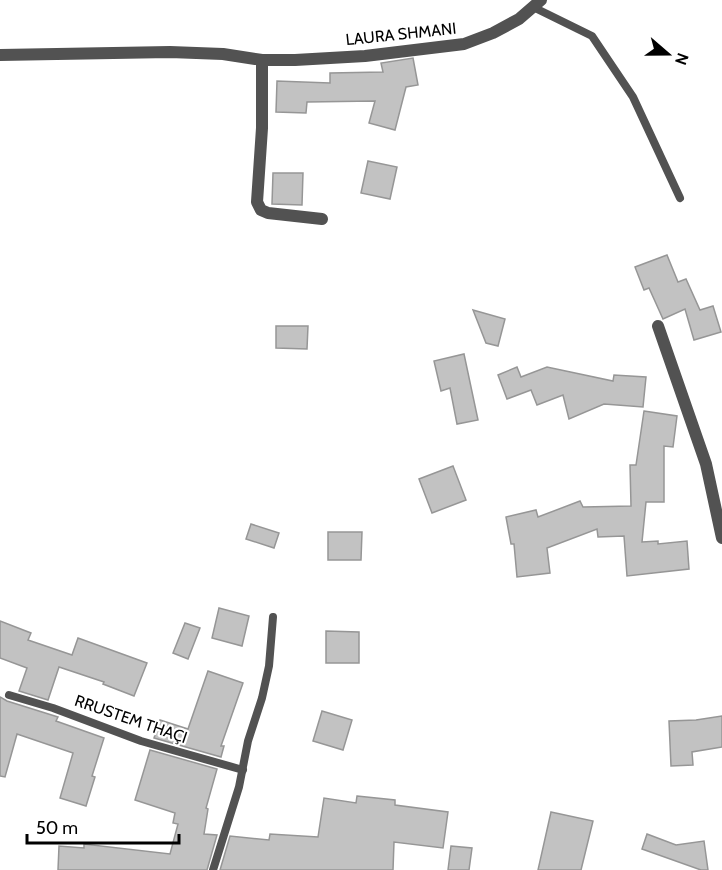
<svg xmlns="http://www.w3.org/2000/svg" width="722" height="870" viewBox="0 0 722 870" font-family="Cabin,sans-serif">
<rect width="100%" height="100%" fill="#fff"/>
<g fill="#c2c2c2" stroke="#969696" stroke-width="1.5">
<polygon points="413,58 418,85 406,87 395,130 369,123 375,101 307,102 306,113 276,112 277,81 330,83 330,73 383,72 381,63"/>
<polygon points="368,161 397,167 390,199 361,193"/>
<polygon points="273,173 303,173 302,205 272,204"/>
<polygon points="667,255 678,282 686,279 700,310 713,306 721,332 694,340 685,309 663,319 649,288 644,290 635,267"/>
<polygon points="473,310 505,319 498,346 486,343"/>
<polygon points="276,326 308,326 307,349 276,348"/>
<polygon points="464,354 478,420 457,424 450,388 441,391 434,361"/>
<polygon points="517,367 521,377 547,367 613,381 614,375 646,377 643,407 604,404 569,419 563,395 537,405 531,390 507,399 498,375"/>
<polygon points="644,411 677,416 673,447 664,446 664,502 646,502 642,542 658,541 658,544 687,541 689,569 627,576 624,536 598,537 597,529 547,548 550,573 517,577 514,544 511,544 506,517 536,510 538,517 580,501 583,507 631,506 630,465 636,465"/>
<polygon points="453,466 466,500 432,513 419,479"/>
<polygon points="251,524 279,533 274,548 246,539"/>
<polygon points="328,532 362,532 361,560 328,560"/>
<polygon points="219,608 249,616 242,646 212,638"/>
<polygon points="0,621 31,633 28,640 72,655 78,638 147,663 134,696 103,684 104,682 59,667 48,700 19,691 27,668 0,658"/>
<polygon points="185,623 200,628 188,659 173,653"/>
<polygon points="326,631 359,632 359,663 326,663"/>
<polygon points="208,671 243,683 221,746 224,746 221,757 154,738 160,720 188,729"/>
<polygon points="0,697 7,701 58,717 56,721 104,738 92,776 95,777 86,806 60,798 73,753 17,734 5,777 0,776"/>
<polygon points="322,711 352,720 343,750 313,741"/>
<polygon points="722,716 722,747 692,752 693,765 671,766 669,721 696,720"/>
<polygon points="150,750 217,769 206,808 208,809 204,834 217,835 207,870 58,870 59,846 84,848 84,844 170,854 178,824 173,823 175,813 135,800"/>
<polygon points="357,796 395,800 395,805 448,812 443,848 394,842 393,870 220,870 230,836 269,840 270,834 318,837 324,798 356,803"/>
<polygon points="551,812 593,821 581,870 538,870"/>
<polygon points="647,834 676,845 704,841 708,870 701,870 642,849"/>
<polygon points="451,846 472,848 469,870 448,870"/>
</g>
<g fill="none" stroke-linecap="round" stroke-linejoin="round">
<g stroke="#525252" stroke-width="8">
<polyline points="533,7 592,36 633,97 680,198"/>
<polyline points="9,695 53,708 141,741 243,770"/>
<polyline points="213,870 239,787 248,741 262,698 269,666 273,617"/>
</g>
<g stroke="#525252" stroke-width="12">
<polyline points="0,55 170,52 223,54 262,60 295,60 365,56 464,44 493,33 519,19 541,0"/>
<polyline points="262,60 262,128 257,202 261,210 268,213 322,219"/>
<polyline points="658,326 706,464 722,538"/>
</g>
</g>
<g text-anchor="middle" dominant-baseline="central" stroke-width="4.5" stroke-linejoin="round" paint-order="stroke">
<g font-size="16" fill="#000" stroke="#fff">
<text transform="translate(401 34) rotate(-6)">LAURA SHMANI</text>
<text transform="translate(131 719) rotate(19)">RRUSTEM THAÇI</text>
</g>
</g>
<g transform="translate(668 54) rotate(110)" stroke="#ffffff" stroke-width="4.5" paint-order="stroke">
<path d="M0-4.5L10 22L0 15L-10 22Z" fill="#000000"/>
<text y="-9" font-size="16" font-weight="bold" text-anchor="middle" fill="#000000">N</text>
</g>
<path d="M27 834v9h152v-9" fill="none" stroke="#000000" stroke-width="3"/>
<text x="36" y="834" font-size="18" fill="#000000" stroke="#ffffff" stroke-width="4.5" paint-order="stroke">50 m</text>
</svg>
